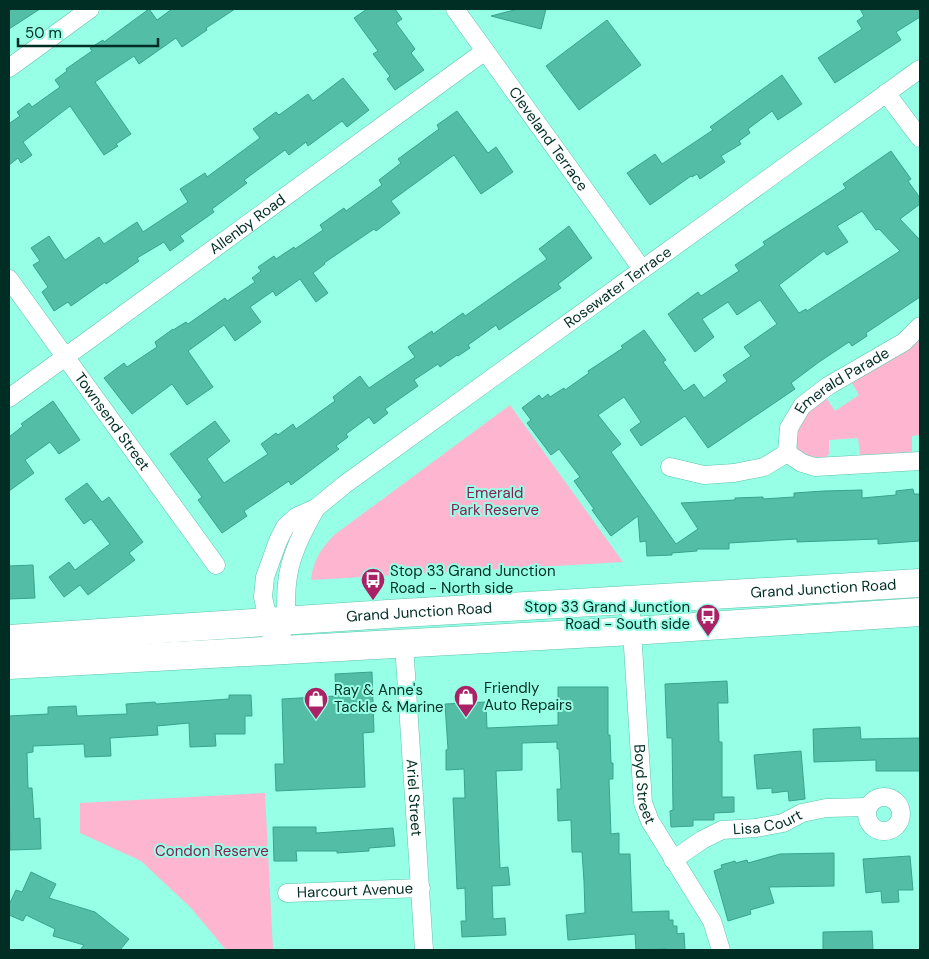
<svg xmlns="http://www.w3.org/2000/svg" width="929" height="959" viewBox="0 0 929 959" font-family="'DM Sans',sans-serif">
<rect width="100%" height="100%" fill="#97ffe5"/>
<g fill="#feb6d0">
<path d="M920,338V435L912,436V452L860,455L858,438L829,440V454L825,458L807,456L797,449C796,445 794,440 795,437C796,422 814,404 825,396L835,411L859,395L851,381Z"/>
<path d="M510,405L623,562L311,580C313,560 321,549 334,535Z"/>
<polygon points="265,793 273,950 226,950 191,908 141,861 80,833 80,803"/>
</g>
<g fill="#54bda5" stroke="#37a48d" fill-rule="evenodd">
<polygon points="9,9 40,9 9,29"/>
<polygon points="149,9 157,20 172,9 235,9 206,28 207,30 182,47 176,38 139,64 134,56 95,82 131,134 116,144 118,146 104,155 70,106 23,142 32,155 21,163 18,158 9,165 9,121 10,123 20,116 17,112 29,103 32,107 60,87 55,80 67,71 66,69 92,51 90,48 103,40 104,42"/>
<polygon points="367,9 395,9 402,19 396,23 415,49 411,53 424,70 395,90 387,79 390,76 373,54 378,51 354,18"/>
<polygon points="518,9 546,9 541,29 491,16"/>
<polygon points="860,9 920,9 920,17 896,32 901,40 835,83 818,58 862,29 857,21 864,16"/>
<polygon points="607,20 641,65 579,110 546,66"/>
<polygon points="782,75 802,104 778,120 772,111 748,129 750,133 739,141 741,144 721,156 725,162 700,179 697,174 692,177 691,176 650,205 627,173 655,154 662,164 713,130 710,127"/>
<polygon points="343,78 369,110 347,127 342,121 308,146 306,142 289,155 285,150 244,180 247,183 212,209 214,212 180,236 184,241 170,251 164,242 137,258 139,261 106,284 105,282 71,306 68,302 54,311 42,292 48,287 33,265 40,261 31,248 49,236 65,260 99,237 104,244 137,222 143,232 188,202 180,189 205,173 207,177 260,138 253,129 276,112 279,115 308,94 313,101"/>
<polygon points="457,111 488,153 496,147 513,172 481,194 454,155 391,201 400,213 376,231 374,229 324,263 325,264 313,273 328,293 316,302 300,279 276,296 273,291 250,307 261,322 235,341 224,325 188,351 213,387 187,405 172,384 132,414 104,378 124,363 127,367 157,347 155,342 173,329 173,330 186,322 188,324 225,298 227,301 255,282 252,278 261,271 258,267 274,256 276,259 294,247 295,249 323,230 320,225 344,208 346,211 382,185 379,180 401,163 398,159 439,129 437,125"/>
<path d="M891,151L911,179L908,181L920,198V204L900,219L920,240V297L866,333L867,336L852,346L849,342L819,362L791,383L795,389L708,448L685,416L641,446L630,430L641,422L624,397L598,415L621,444L611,452L676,544L698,529L681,503L735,500V498L763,497V499L794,497V493L824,491L862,490V498L896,495V491L913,489L914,494H920V541L878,544V539L797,542V539L729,543V549H697V551L672,553V555L647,556L646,541L640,542L638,516L611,536L592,510L594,509L574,481L580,477L559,449L551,455L527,423L531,420L522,408L539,395L542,399L548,394L550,397L564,388L565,390L589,373L588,371L623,348L621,346L644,330L666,360L663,362L684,391L694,384L704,398L727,381L723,375L751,356L744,347L777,324L760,300L737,315L728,302L702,319L714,337L695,352L668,314L698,292L701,296L739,271L735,265L765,245L763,242L846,188L843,184ZM862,211L876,230L879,229L900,251L807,311L806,309L799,313L779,285L824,251L827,255L848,242L837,226Z"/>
<polygon points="569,226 592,258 558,284 561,288 499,330 496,325 468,345 470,348 458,356 457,355 440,367 438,364 414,380 418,386 385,409 388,413 374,424 369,417 346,434 348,437 336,446 339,449 291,485 289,481 244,511 247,516 222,533 198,500 202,497 170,454 215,421 230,441 207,459 224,483 268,454 261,444 276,433 278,435 293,424 296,429 335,401 333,397 360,376 369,388 415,357 408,347 432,331 433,334 463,313 465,316 547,259 539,249"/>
<polygon points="53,401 80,440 59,454 50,442 25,460 34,473 9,491 9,437 23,426 21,424"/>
<polygon points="87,483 102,502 109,497 143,542 129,553 135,560 88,595 80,585 64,597 49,577 69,562 75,570 110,544 91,519 84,524 65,499"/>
<polygon points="33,565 35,598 9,599 9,566"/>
<polygon points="372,672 374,732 363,733 365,787 276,791 275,764 284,764 282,699 336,696 335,674"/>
<polygon points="727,681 728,703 718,703 719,742 722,742 722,797 734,797 734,812 714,813 714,820 693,820 693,826 671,827 670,811 673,810 672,738 667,738 665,684"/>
<polygon points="558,687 608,687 608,735 610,735 611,763 613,763 613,779 609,779 611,834 619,833 619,854 630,854 632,912 669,911 669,920 673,920 673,926 677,926 677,934 684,933 685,950 667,950 666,949 636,950 635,934 568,940 566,915 585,913 584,881 582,852 572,852 571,820 558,821 557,789 561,789 559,749 557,749 557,742 522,743 522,770 496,771 500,868 508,867 510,885 492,886 493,919 505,918 506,935 462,937 461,921 466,921 465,888 457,889 453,798 465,798 464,769 446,770 446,750 448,749 445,704 486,702 487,728 558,725"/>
<polygon points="229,695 251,695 252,716 245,716 245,734 215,734 216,746 190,747 189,723 157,726 158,735 110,738 111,756 85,757 84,744 33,746 33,752 27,753 28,788 32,788 34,819 40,818 41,849 10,850 9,716 48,714 48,707 76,706 77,716 127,714 126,704 155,702 156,704 229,699"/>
<polygon points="860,727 861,739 920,738 920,771 876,771 876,760 814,762 813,729"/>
<polygon points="801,751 805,799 789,801 788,791 772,793 772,788 757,789 754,755"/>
<polygon points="273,827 316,827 316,833 393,828 395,846 369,848 369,851 337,853 337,851 296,851 297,861 274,861"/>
<polygon points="834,853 834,886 769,887 774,903 750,910 751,914 728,921 714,871 722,868 721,865 735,861 736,863 747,860 748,863 780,854"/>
<polygon points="910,856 913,890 898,890 899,902 882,903 881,891 866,893 863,859"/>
<polygon points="31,872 56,884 49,898 95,912 129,939 120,950 80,950 84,945 53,936 55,929 26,915 23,921 9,915 9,905 16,890 22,892"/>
<polygon points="872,931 873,950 823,950 823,932"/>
</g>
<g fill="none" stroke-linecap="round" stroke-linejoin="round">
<defs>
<g id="minor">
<path id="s1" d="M455,9L642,269"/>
<polyline points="9,68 90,9"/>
<polyline points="886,93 920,138"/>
<path id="s2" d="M9,279L216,565"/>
<path id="s3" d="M9,398L485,51"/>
<path id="s4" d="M787,453L789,428L802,406L828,386L904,342L920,326"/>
<polyline points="787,453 802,463 815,467 920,461"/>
<polyline points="670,467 704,475 734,473 764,467 787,453"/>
<path id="s5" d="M630,600L643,803L650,821L712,921L721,950"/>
<path d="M283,631C288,616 285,600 287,584C289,557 303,531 316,508"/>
<path id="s6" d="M404,644L424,950"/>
<path id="s7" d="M275,651L263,597L265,577L278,541L285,527L296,517L316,508L344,485L920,69"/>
<circle cx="884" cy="814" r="17"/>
<path id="s8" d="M673,860L702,840L722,830L756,828L783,823L802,813L826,808L867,807"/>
<path id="s9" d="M287,893L421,888"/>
</g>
<g id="trunk">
<path id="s10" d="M9,639L403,613L920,583"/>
<polyline points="9,665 632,631 920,612"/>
</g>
</defs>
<use href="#minor" stroke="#5bc3ab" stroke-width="19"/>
<use href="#trunk" stroke="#5bc3ab" stroke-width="29"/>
<use href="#minor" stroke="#fff" stroke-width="18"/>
<use href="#trunk" stroke="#fff" stroke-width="28"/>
</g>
<defs>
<symbol id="bus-pin" viewBox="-11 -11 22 30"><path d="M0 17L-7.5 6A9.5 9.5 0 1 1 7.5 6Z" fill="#aa2165" stroke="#97ffe5"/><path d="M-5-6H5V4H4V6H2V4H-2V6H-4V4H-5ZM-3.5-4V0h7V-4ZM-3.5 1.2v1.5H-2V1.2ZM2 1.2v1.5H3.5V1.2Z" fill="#fff"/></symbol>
<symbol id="shop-pin" viewBox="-11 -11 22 30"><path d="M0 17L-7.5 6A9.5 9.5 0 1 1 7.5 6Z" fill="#aa2165" stroke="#97ffe5"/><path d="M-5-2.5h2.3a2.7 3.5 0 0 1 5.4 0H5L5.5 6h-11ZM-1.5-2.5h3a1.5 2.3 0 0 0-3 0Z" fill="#fff"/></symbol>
</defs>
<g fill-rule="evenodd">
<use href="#bus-pin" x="359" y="566" width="28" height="38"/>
<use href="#bus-pin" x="694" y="602" width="28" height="38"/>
<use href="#shop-pin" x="452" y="683" width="28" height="38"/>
<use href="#shop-pin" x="302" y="685" width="28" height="38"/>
</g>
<g text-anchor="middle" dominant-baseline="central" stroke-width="4" stroke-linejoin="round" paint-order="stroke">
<g font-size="15" fill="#002e25" stroke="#97ffe5">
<text stroke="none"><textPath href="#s1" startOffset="160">Cleveland Terrace</textPath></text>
<text stroke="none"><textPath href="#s3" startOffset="295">Allenby Road</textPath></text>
<text stroke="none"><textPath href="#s7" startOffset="540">Rosewater Terrace</textPath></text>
<text stroke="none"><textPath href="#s4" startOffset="98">Emerald Parade</textPath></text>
<text stroke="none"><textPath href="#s2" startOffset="176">Townsend Street</textPath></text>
<text stroke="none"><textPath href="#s10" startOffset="816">Grand Junction Road</textPath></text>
<text stroke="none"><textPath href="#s10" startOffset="411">Grand Junction Road</textPath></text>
<text stroke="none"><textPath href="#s5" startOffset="185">Boyd Street</textPath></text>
<text stroke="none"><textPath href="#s6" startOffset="154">Ariel Street</textPath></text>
<text stroke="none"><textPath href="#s8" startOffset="104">Lisa Court</textPath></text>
<text stroke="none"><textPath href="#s9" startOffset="68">Harcourt Avenue</textPath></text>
</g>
<g font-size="15" fill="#891f52" stroke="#97ffe5">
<text x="495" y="493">Emerald<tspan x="495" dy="17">Park Reserve</tspan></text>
<text x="212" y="851">Condon Reserve</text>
</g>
<g font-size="15" fill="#002e25" stroke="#97ffe5" text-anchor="start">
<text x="390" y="571">Stop 33 Grand Junction<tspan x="390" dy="17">Road - North side</tspan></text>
<text x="690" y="607" text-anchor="end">Stop 33 Grand Junction<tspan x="690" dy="17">Road - South side</tspan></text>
<text x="484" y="688">Friendly<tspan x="484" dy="17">Auto Repairs</tspan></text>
<text x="334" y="690">Ray &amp; Anne's<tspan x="334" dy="17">Tackle &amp; Marine</tspan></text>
</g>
</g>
<rect width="929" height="959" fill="none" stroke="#002e25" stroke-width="20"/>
<path d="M18 38v8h140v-8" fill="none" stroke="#002e25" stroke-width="2.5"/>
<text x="25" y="38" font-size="15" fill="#002e25" stroke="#97ffe5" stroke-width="4" paint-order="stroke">50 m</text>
</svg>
